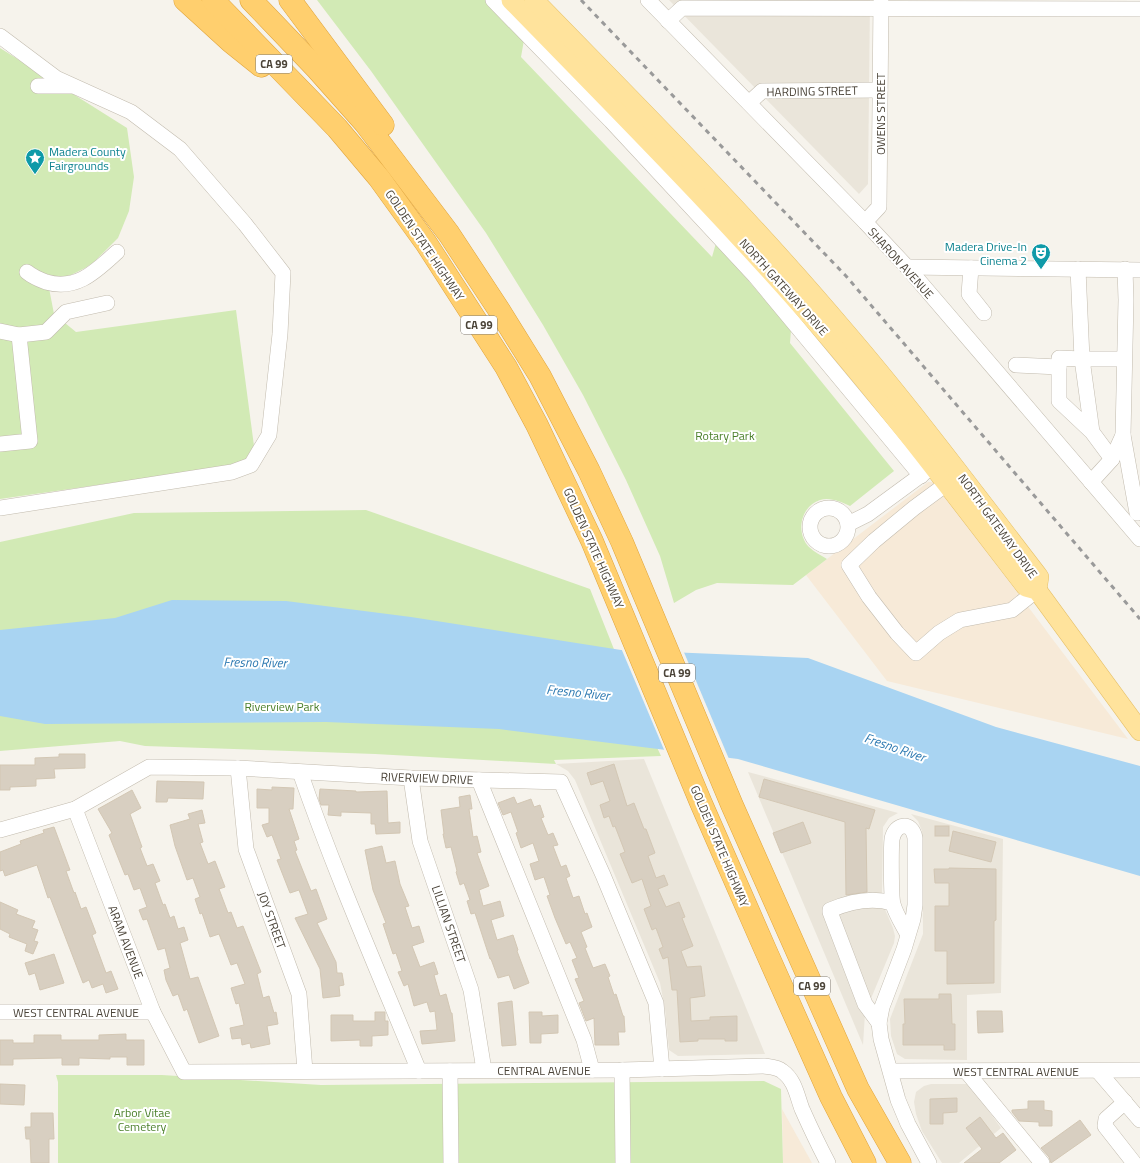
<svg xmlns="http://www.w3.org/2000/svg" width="1140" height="1163" viewBox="0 0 1140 1163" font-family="'Titillium Web',sans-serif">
<rect width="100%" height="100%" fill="#f6f3ec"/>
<g fill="#eae5da">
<polygon points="669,0 870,0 868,184 859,194"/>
<polygon points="644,759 765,1054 678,1056 669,1050 665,1009 660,983 575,780 568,771 556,764"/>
<polygon points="748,772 898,813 889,818 883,827 882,894 884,907 893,928 895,936 894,943 865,1013 863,1045"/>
<polygon points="911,814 1003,839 1001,993 967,995 967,1060 905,1059 897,1054 891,1036 890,1019 923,934 922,831 918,821"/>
<polygon points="931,1084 969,1084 1001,1128 959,1163 942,1163 922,1131 916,1114 914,1102 916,1092 924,1086"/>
</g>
<g fill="#f7ead8">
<polygon points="928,482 934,482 1128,739 887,681 806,575"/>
<polygon points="782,1109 812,1163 783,1163"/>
</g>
<g fill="#d2eab5">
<path d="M317,0H485L524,40L521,57L712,257L716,243L791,330L790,343L894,471L850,506C841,502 830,497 820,500C801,506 795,532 809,547C814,552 821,555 827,559L793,585L717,583L696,590L674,603L660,556L626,480L583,395L543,325L486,233L371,71Z"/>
<polygon points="0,48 127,128 134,177 129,211 118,238 94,262 85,268 71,275 56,279 49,288 54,314 76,332 236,310 254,446 246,459 230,466 0,499"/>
<polygon points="366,510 590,589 629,687 661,756 554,760 556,764 375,754 145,746 120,741 0,751 0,542 134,513"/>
<polygon points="56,1075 162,1075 321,1085 764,1081 781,1089 783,1163 58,1163 58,1082"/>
</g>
<polygon fill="#a9d4f2" points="172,600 286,601 411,617 621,650 808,658 996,727 1140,766 1140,876 738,759 499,729 326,722 45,724 0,716 0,630 115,618"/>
<polygon fill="#f6f3ec" points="621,648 683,650 729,759 665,752"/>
<g fill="#d8cfc1" stroke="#d3c7b4">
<polygon points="59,754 85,754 85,768 54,769 55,778 36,779 36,786 10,787 10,790 0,790 0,765 35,765 35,758 59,757"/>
<polygon points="614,764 627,806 634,803 644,829 646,829 655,853 648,856 656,878 664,875 668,885 658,889 666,907 679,902 685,917 682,918 693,946 681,951 687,967 701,966 705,996 690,998 691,1021 710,1020 710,1017 737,1016 737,1041 725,1041 725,1039 698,1039 698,1041 680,1042 677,990 672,990 668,957 663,959 659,949 663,947 656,928 652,930 644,909 651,906 642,879 632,883 620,854 625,852 615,826 613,827 609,816 604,818 600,805 610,801 603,781 591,785 587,773"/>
<polygon points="764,779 875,810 869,829 866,828 867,892 846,895 845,822 759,797"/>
<polygon points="157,781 204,782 203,799 168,798 167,802 156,802"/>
<polygon points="272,787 294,788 293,809 289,809 299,839 294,841 297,850 295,851 311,891 316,889 327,919 317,923 336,962 337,973 342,973 344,985 339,986 340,996 323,998 320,969 295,918 308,914 299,890 290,893 277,860 281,859 272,835 267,837 262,825 269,823 269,808 257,808 257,789 272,790"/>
<polygon points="320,789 356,791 356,792 387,791 388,823 400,822 400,833 376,834 375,824 371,824 371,813 341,812 341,816 328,815 329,805 321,805 319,799"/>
<polygon points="132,790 141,808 130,814 142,847 140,848 147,866 153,864 160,881 155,883 163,905 165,904 170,918 174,916 178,929 184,927 188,940 180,943 190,979 198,977 219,1036 199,1043 187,1009 184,1011 178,994 173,996 166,980 164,970 170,968 165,948 158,950 147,919 143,920 139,910 147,907 140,888 134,890 128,874 125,875 109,835 112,833 98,809"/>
<polygon points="470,795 472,809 469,809 473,837 477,836 481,852 477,853 489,886 479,890 483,906 500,901 504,916 491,920 497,940 513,935 518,950 517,951 529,983 514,989 509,975 498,978 491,959 490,959 475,913 471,914 467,901 470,900 464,883 460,885 456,872 457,871 451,847 446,848 443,834 444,834 441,810 460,807 459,797"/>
<polygon points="514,797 517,804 531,799 534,807 540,805 544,817 541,818 548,835 553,833 558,845 553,846 561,867 566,865 570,876 566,878 573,898 579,896 585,914 587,913 592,927 581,932 587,947 585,948 593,968 605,964 610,976 608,977 614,995 616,994 623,1016 624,1016 625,1032 618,1032 619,1045 595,1045 594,1018 586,1021 579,1003 584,1001 575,979 579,978 572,960 577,958 570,942 566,944 555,918 547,896 550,895 544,877 535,880 530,864 539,861 533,843 521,848 516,833 518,832 511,812 503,815 498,803"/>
<polygon points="202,810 205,823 198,824 203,842 200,843 208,864 215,861 225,887 219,889 228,913 231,912 237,928 243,926 261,972 257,974 263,998 269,996 274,1013 276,1012 278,1024 267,1026 270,1044 251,1048 250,1043 242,1045 241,1038 232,1039 230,1028 244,1025 239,1003 236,1004 231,988 245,984 237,963 231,965 219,934 210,937 202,913 200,914 195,899 200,897 193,878 187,880 175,846 170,825 190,819 188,814"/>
<polygon points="803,822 811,843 781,853 773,833"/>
<rect x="935" y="826" width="14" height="10"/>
<polygon points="54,827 70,870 66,871 74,893 75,892 81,909 86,907 96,933 92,935 106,973 111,971 118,989 106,993 103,984 92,988 89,980 83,983 50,897 48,898 37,865 5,876 3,870 0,871 0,852 21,844 20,841 44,833 43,830"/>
<polygon points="953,831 996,842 991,862 949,851"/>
<polygon points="382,846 386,863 395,861 400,884 409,906 405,907 412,928 419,926 424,942 412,946 420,967 434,962 438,974 434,975 440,996 446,994 451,1013 452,1013 455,1041 422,1044 420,1031 437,1030 435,1011 430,1012 427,1002 414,1006 408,984 404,986 398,972 402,971 396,953 393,954 383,924 386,923 373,890 365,850"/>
<polygon points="949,868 996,869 996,920 994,921 994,983 947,984 947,951 935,951 935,906 949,906 949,883 935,883 934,869 949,869"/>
<polygon points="0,902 18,910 16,914 35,921 32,928 38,930 34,941 38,942 33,954 25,951 27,944 9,937 10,934 0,929"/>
<polygon points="54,954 64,983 40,990 35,973 29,975 25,963"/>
<polygon points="939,994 951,994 952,1024 955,1024 955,1050 944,1050 944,1045 903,1045 903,1024 905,1024 904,999 939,999"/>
<polygon points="512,1001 516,1045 502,1046 498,1003"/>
<polygon points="977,1011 1002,1011 1003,1032 978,1033"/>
<polygon points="375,1012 385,1012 385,1021 388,1021 388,1035 372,1036 372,1046 360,1046 360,1040 331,1041 331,1015 353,1015 353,1021 375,1021"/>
<polygon points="529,1012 542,1012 542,1016 558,1015 558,1033 541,1034 541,1043 530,1043"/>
<polygon points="126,1034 126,1040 144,1040 144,1065 127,1065 127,1057 110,1057 110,1059 79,1058 79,1065 62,1065 62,1058 13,1059 13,1065 0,1065 0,1040 13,1040 13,1043 34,1043 34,1035 61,1035 61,1040 99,1040 99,1035"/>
<polygon points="0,1084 25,1085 24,1105 0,1104"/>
<polygon points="957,1098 957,1112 943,1113 943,1124 930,1124 930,1099"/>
<polygon points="1028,1101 1044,1101 1044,1110 1052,1111 1052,1126 1039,1126 1039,1122 1019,1121 1012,1112 1012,1110 1028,1109"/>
<polygon points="31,1113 53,1113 54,1139 49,1139 49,1163 31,1163 30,1139 26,1139 25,1127 31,1127"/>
<polygon points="980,1117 996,1138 1003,1133 1016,1150 999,1163 964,1163 982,1149 966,1128"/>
<polygon points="1080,1120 1091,1135 1051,1163 1049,1157 1041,1148"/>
</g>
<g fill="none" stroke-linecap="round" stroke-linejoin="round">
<defs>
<g id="minor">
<polyline points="493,0 611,121 755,276 921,476"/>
<polyline points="648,0 865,222 907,267 1140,539"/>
<polyline points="668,21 682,8 1140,9"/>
<polyline points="0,36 56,78 131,112 180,149 245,224 283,273 280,334 269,435 251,465 232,472 0,508"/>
<polyline points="38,86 71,86"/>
<polyline points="749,103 762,91 880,90"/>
<polyline points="865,222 879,207 881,0"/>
<polyline points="907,267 1140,270"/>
<polyline points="971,268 969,294 984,313"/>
<polyline points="1078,269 1082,359 1124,359"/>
<path d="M27,272C33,277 38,279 46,282C77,291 96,271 117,252"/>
<polyline points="0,331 19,335"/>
<polyline points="1016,365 1059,367"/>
<polyline points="1092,432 1059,401 1059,358 1082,359 1092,432 1112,459"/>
<polyline points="1123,435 1137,513"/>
<polyline points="0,444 30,441 19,335 46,332 66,312 107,303"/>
<polyline points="956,477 914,508 874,541 849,565 869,597 897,633 916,653 939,633 960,620 1012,610 1037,590"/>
<polyline points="1091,482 1112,459 1123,435 1126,300 1125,269"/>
<circle cx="829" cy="527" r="19"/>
<polyline points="848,524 868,514 928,470"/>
<polyline points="238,768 246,849 299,994 305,1071"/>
<path d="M300,772C335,873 378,971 419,1071"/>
<polyline points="411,778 420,841 471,990 484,1070"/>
<polyline points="479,780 584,1040 592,1070"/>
<path d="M75,809L153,1012L184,1072L622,1070L764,1066C770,1067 777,1067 782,1071C795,1080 797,1096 802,1109C810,1127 819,1146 828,1163"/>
<polyline points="0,830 75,809 149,767 238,768 411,778 561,782 603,875 656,1003 662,1069"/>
<path d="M908,935C903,925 896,915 893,904C891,897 891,848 892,839C895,823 912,821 915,838V905L913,919L904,949L882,1007L879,1023L881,1039L898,1100L908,1124L929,1163"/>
<polyline points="0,1012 153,1012"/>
<path d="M879,1023L865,1004L830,912V910C849,902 872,897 892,903"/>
<polyline points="622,1070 623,1163"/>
<polyline points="450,1071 451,1163"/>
<polyline points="891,1071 1140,1070"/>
<polyline points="966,1071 1042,1163"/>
<polyline points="1098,1071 1140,1120"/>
<polyline points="1125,1102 1106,1119 1105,1126 1134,1163"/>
</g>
<g id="major">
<path d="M511,0C620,112 730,222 831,340C899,420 962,504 1026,587L1037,590L1140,731"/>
<path d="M534,0C639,108 746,214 843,329C912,409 975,494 1039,577L1037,590"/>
</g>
<g id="highway">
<polyline points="185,0 231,42 261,66"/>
<polyline points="213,0 337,128 379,178 426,243 506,367 537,425 592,541 701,803 765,949 831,1097 865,1163"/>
<polyline points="251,0 317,69 365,123 449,234 499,310 540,376 589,471 622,542 732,805 858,1089 900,1163"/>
<polyline points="290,0 383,125"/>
</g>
</defs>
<use href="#minor" stroke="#c2bbae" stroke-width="16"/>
<use href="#major" stroke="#e6c16a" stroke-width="20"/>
<use href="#highway" stroke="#e0a43c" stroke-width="23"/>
<use href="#minor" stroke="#fff" stroke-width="15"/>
<use href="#major" stroke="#ffe39c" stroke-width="19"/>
<use href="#highway" stroke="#ffcf6e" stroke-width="22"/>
<polyline stroke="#9a9a9a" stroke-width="3" stroke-dasharray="5 5" stroke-linecap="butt" points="581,0 846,276 1140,619"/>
</g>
<defs>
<symbol id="sight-pin" viewBox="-11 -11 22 30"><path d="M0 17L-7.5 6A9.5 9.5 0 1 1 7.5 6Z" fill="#0f9aa8" stroke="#fff"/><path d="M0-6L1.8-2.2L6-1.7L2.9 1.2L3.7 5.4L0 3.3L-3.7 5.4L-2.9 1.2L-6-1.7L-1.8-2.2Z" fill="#fff"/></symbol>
<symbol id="theatre-pin" viewBox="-11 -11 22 30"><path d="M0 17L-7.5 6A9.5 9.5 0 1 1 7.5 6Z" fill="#0f9aa8" stroke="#fff"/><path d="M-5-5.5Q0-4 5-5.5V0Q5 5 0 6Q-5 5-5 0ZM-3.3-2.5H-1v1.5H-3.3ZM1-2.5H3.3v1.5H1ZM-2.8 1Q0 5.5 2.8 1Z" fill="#fff"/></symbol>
</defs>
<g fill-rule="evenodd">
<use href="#sight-pin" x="24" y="147" width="22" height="30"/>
<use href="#theatre-pin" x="1030" y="242" width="22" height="30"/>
</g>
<g text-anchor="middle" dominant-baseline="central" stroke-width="4" stroke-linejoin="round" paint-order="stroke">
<g fill="#fff" stroke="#817c74" stroke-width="1">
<rect x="256" y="55" width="36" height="18" rx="3"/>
<rect x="461" y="316" width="36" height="18" rx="3"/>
<rect x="659" y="664" width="36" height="18" rx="3"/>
<rect x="794" y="977" width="36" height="18" rx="3"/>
</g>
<g font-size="11" font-weight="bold" fill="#4b4439">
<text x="274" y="64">CA 99</text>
<text x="479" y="325">CA 99</text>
<text x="677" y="673">CA 99</text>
<text x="812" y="986">CA 99</text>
</g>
<g font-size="12" fill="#4b4439" stroke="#fff">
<text transform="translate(812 91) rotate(-1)">HARDING STREET</text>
<text transform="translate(880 114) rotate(-90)">OWENS STREET</text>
<text transform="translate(425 245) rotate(56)">GOLDEN STATE HIGHWAY</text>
<text transform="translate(901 263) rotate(48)">SHARON AVENUE</text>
<text transform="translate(784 287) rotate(48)">NORTH GATEWAY DRIVE</text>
<text transform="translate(998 526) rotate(54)">NORTH GATEWAY DRIVE</text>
<text transform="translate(594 548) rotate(66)">GOLDEN STATE HIGHWAY</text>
<text transform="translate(427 778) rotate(2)">RIVERVIEW DRIVE</text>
<text transform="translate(720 846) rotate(67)">GOLDEN STATE HIGHWAY</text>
<text transform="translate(272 920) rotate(70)">JOY STREET</text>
<text transform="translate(449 924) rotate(71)">LILLIAN STREET</text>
<text transform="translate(126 942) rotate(69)">ARAM AVENUE</text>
<text x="76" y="1012">WEST CENTRAL AVENUE</text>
<text x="544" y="1070">CENTRAL AVENUE</text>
<text x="1016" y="1071">WEST CENTRAL AVENUE</text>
</g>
<g font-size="12" fill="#0d838f" stroke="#fff" text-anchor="start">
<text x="49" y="151">Madera County<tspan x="49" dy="14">Fairgrounds</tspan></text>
<text x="1027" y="246" text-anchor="end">Madera Drive-In<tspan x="1027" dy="14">Cinema 2</tspan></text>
</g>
<g font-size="12" fill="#4a7f2a" stroke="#fff">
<text x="725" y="435">Rotary Park</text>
<text x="282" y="706">Riverview Park</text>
<text x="142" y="1112">Arbor Vitae<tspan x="142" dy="14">Cemetery</tspan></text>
</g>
<g font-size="13" font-style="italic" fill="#2e7ab2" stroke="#fff">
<text transform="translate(255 662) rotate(1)">Fresno River</text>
<text transform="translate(578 692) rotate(6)">Fresno River</text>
<text transform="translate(895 747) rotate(19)">Fresno River</text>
</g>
</g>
</svg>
